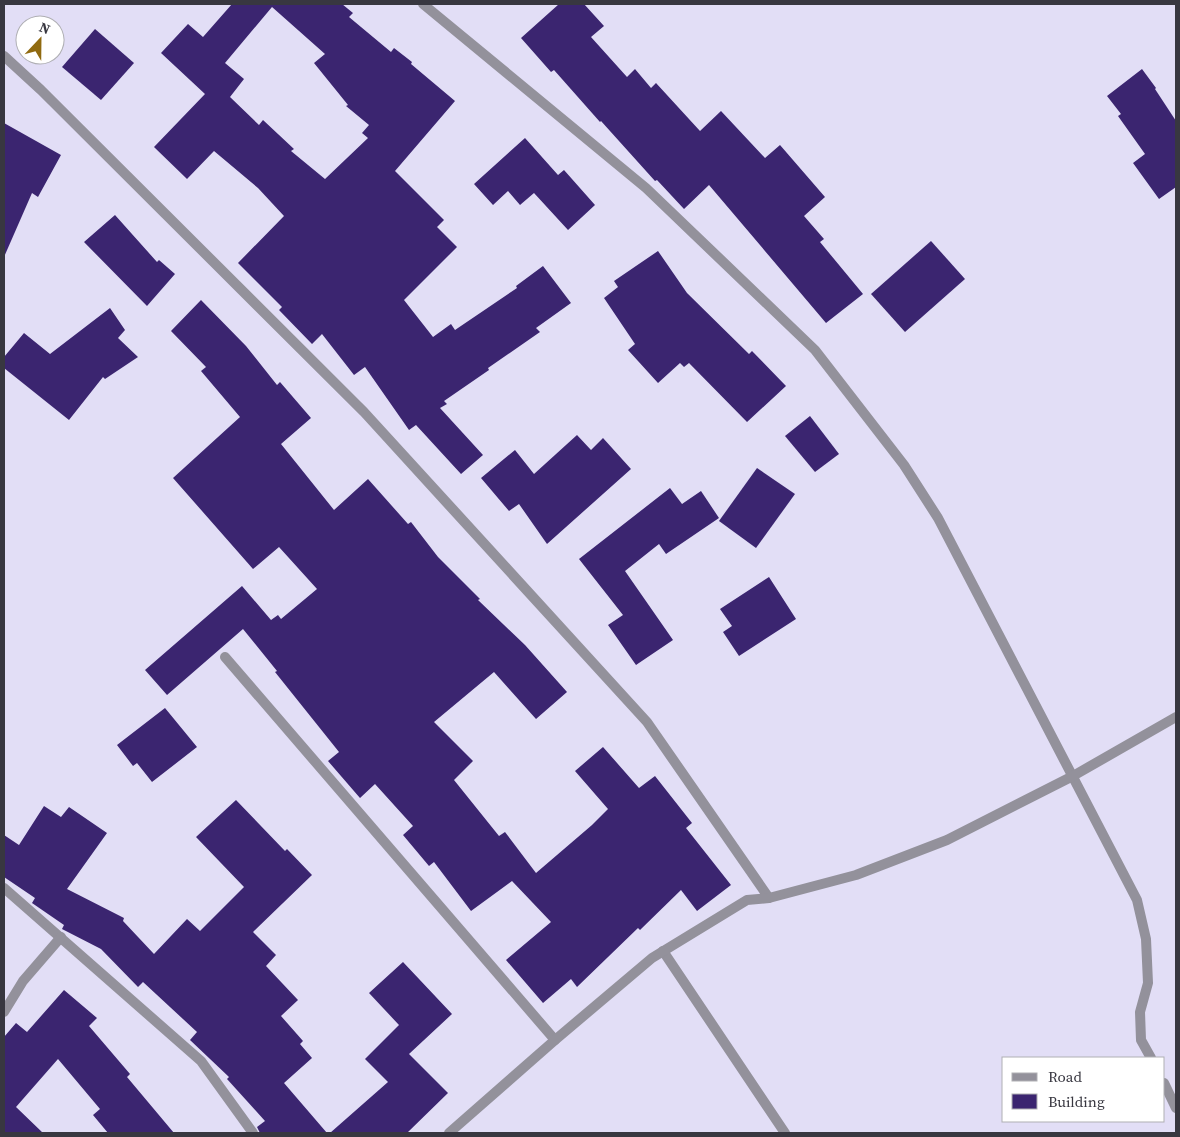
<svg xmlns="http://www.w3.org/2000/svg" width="1180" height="1137" viewBox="0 0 1180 1137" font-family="'Source Serif 4',serif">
<rect width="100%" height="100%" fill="#e2def6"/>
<g fill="#3b2570" fill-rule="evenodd">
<path d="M232,4H342L353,13L349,17L391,52L394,48L412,62L411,64L455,101L395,171L444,220L437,227L457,247L404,300L433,337L451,324L455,330L517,288L516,286L543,266L571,303L536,328L540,332L488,368L489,370L444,401L447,404L440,408L483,455L461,474L416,425L409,430L365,367L354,375L322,334L312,344L279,310L282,307L238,263L284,216L258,188L214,151L187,179L154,147L205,94L161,53L188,24L203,37ZM272,7L325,54L314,63L348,105L346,106L369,125L362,133L368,138L325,179L291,151L294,149L263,120L259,125L230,97L244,79L225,63Z"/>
<polygon points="559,4 584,4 604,26 591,37 627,77 635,69 651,88 656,83 700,131 721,111 765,158 780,145 825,197 804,216 824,239 820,242 863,294 826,323 709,185 684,209 657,180 655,181 601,121 600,122 554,70 551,72 521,38"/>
<polygon points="95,29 134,63 101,100 62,67"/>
<polygon points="1142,69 1156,88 1155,89 1176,121 1176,187 1159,199 1133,163 1145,154 1118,116 1121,114 1107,96"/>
<polygon points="4,123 61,155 38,197 32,193 4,257"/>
<polygon points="525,138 558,175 564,170 595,205 568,230 534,193 520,205 508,191 493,205 474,184"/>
<polygon points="115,215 157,262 159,260 175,274 147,306 84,242"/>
<polygon points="931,241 965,279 905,332 871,294"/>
<polygon points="658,251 687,293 749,354 752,351 786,386 747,422 689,363 684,367 680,363 658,383 628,350 635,344 604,298 618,287 614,281"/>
<polygon points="201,300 246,346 277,385 280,382 311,418 281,444 334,510 368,479 408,524 411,522 438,557 480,599 478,600 525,645 567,692 536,719 494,672 434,722 473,761 454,780 499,836 505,832 536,873 592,825 608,809 575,771 603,747 639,788 655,776 692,823 686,828 731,885 697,911 681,890 640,930 638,928 577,987 571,979 543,1003 506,960 551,922 512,881 471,911 434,862 429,866 403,835 413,826 375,784 360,798 328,761 339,752 275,672 277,671 243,629 167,695 145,670 242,586 271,620 278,615 281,619 317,589 279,547 253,569 173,478 240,417 201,371 206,367 171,331"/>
<polygon points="110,308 125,330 118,338 138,357 105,379 103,377 69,420 4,368 4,357 24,333 50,354"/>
<polygon points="810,416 839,454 815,472 785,436"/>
<polygon points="577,435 591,450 603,438 631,469 547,544 519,504 509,511 481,478 515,450 534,474"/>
<polygon points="757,468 795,494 756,548 719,521"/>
<polygon points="670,488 682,504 701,491 719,518 666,554 659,544 625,571 673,640 636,665 608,625 623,615 579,559"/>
<polygon points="769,577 796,619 739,656 723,632 732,626 720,609"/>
<polygon points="165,708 197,747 152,782 137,763 133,766 117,745"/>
<polygon points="236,800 285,851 287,849 312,875 253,932 276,955 266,966 298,1000 281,1016 303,1041 300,1044 312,1058 284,1083 327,1133 260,1133 257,1127 265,1121 227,1079 229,1077 190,1040 197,1032 143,982 138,987 101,949 62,929 64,925 32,903 35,898 4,877 4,835 19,845 44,806 61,817 69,807 107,833 67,889 124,918 123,921 154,954 187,919 200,931 244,887 196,837"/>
<polygon points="403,962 452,1014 409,1054 448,1093 407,1133 330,1133 388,1082 365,1059 399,1025 369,993"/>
<polygon points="64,990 97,1018 89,1026 130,1074 127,1077 174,1133 108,1133 93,1115 100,1109 58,1059 16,1107 43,1133 4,1133 4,1037 16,1023 27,1032"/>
</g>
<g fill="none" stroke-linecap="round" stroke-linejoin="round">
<g stroke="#93919b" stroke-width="10">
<polyline points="423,4 646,188 815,350 904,465 938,518 1137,900 1146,939 1148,983 1140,1012 1141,1040 1151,1058"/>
<polyline points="4,56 41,90 364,412 647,722 769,898"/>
<polyline points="225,657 555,1040"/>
<polyline points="4,888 201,1061 253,1133"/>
<polyline points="663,951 785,1133"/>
<polyline points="4,1012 23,981 61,937"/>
<polyline points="1164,1083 1176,1108"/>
<polyline points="449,1133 555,1040 652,958 747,900 769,898 856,875 947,840 1073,776 1176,717"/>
</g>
</g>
<rect width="1180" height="1137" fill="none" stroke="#383740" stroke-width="10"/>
<rect x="1002" y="1057" width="162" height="65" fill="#ffffff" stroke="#afafb3"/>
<rect x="1012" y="1073" width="25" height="8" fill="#93919b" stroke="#afafb3"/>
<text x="1048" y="1082" font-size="15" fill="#383740">Road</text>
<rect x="1012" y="1094" width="25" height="15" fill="#3b2570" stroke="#afafb3"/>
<text x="1048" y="1107" font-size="15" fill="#383740">Building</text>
<g transform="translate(40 40) rotate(22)"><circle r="24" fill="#ffffff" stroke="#afafb3"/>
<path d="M0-4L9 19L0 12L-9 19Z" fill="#906a10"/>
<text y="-8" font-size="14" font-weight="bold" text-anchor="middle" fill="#383740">N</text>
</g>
</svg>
